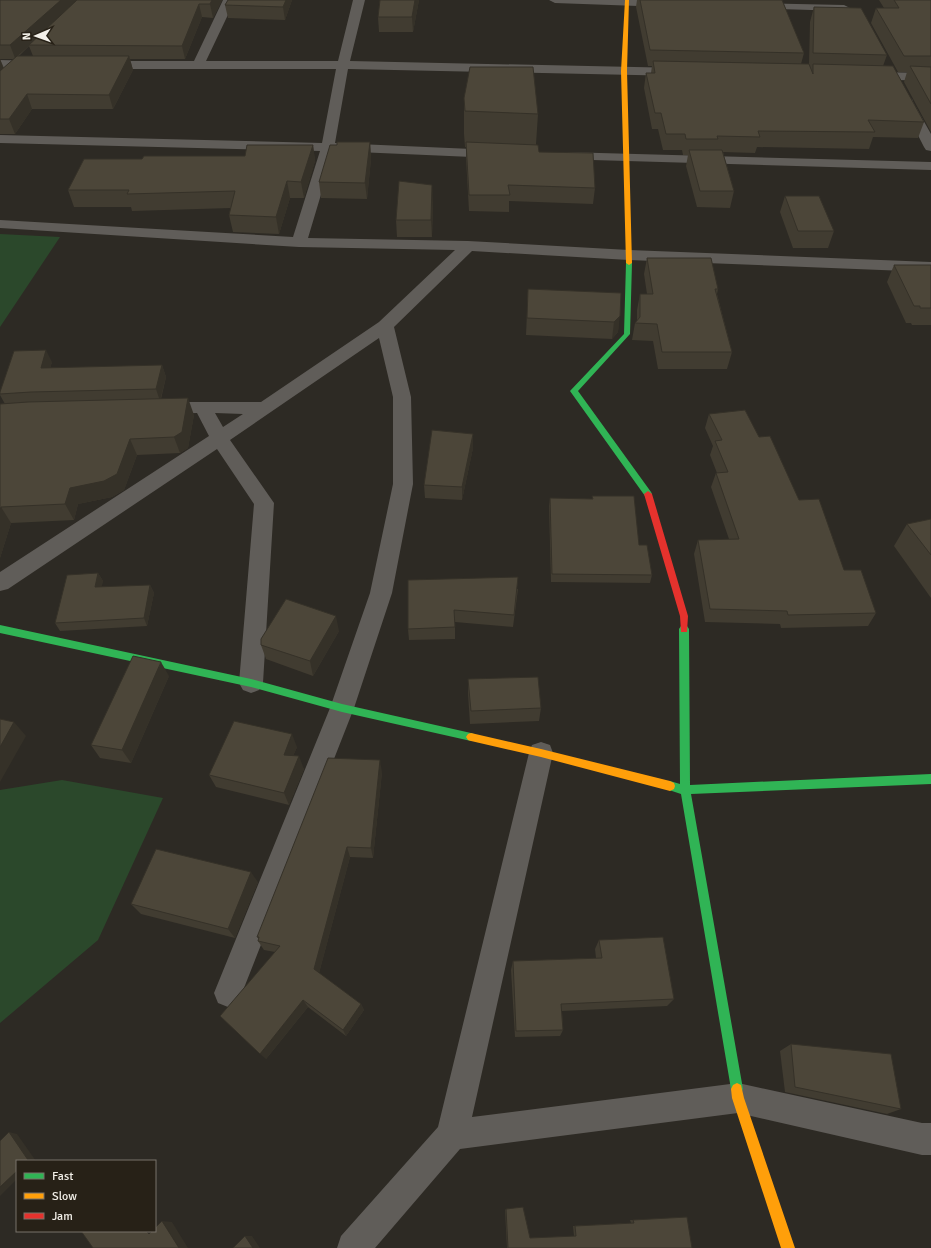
<svg xmlns="http://www.w3.org/2000/svg" width="931" height="1248" viewBox="0 0 931 1248" font-family="Signika,sans-serif">
<rect width="100%" height="100%" fill="#2d2a24"/>
<g fill="#2b482b">
<polygon points="0,234 60,237 0,327"/>
<polygon points="62,780 163,798 98,940 0,1023 0,790"/>
</g>
<g fill="none" stroke-linecap="round" stroke-linejoin="round">
<g fill="#605d59" fill-rule="evenodd">
<path d="M223,0H235L206,61H338L353,0H365L350,61L681,68L685,69L687,72L685,75L681,76L348,69L335,143L495,150L500,151L502,154L500,157L495,158L334,151L308,238L468,241L629,250L931,262V272L629,260L472,251L394,327L411,397L413,484L392,593L354,708L242,993L238,1003L228,1007L218,1003L214,993L330,708L370,593L393,484V397L379,338L230,440L274,503L263,683L259,690L251,693L243,690L239,683L254,504L217,449L8,589L0,591V572L209,436L197,413L162,414L156,412L153,408L156,404L162,402H261L379,322L455,250L299,247L0,228V220L293,237L320,151L0,143V135L322,143L336,69H101L97,68L95,65L97,62L101,61H194ZM215,413L243,414L223,427Z"/>
<polygon points="549,0 648,0 666,1 672,4 666,7 555,3"/>
<polygon points="754,3 844,5 850,8 844,11 750,8 748,6 750,4"/>
<polygon points="0,60 37,61 41,62 43,65 41,68 37,69 0,68"/>
<polygon points="869,72 931,73 931,81 865,79 863,76 865,73"/>
<polygon points="907,98 912,99 913,102 931,134 931,151 926,150 924,147 901,102 902,99"/>
<polygon points="563,152 931,162 931,170 558,159 556,156 558,153"/>
<polygon points="541,742 550,745 553,753 472,1117 738,1083 922,1123 931,1123 931,1155 922,1155 738,1113 460,1149 375,1248 337,1248 341,1236 438,1127 529,753 532,745"/>
</g>
<g fill="#30b455" fill-rule="evenodd">
<polygon points="629,261 632,263 630,334 578,391 651,492 652,494 651,496 645,496 570,391 624,334 626,263"/>
<polygon points="0,625 251,679 342,704 471,733 474,734 476,737 474,740 471,741 342,712 251,687 0,633"/>
<polygon points="684,625 687,626 689,629 690,785 931,774 931,784 691,794 743,1089 741,1093 737,1095 733,1093 731,1089 681,794 666,789 665,786 666,783 670,781 680,784 679,629 681,626"/>
</g>
<g fill="#ff9f0a" fill-rule="evenodd">
<polygon points="625,0 629,0 627,71 632,263 629,265 626,263 621,71"/>
<polygon points="471,733 541,749 670,781 674,783 675,786 674,789 670,791 541,757 471,741 468,740 466,737 468,734"/>
<polygon points="737,1083 741,1085 744,1098 795,1248 781,1248 732,1098 731,1089 733,1085"/>
</g>
<polygon fill="#e5322d" fill-rule="evenodd" points="648,491 652,494 688,616 687,632 681,632 680,616 644,494"/>
</g>
<g fill="#413c31" fill-rule="evenodd">
<path d="M0,0H222L213,18L202,17L185,59H130L133,70L113,109H32L15,134H0V59L4,68L14,59H0ZM29,46L33,56H19Z"/>
<polygon points="228,0 292,0 285,20 228,18 225,5"/>
<polygon points="419,0 413,32 379,32 378,17"/>
<polygon points="637,0 782,0 804,53 801,64 809,64 810,22 814,7 887,55 883,66 924,122 918,138 873,137 869,149 757,147 755,153 723,152 734,191 730,208 697,207 686,166 688,155 683,155 682,150 663,150 658,129 652,129 644,88 646,73 651,73 652,66 648,66 636,7"/>
<polygon points="879,0 931,0 931,132 904,82 907,72 898,72 871,23 876,8 884,8"/>
<polygon points="464,98 538,114 536,144 539,152 595,188 593,204 509,201 509,212 469,211 466,158 466,147 465,147 464,134"/>
<polygon points="370,142 371,159 367,199 321,198 319,182 337,145"/>
<polygon points="313,145 315,161 304,198 290,198 279,234 233,232 229,215 231,208 132,211 131,207 74,207 68,190 142,159 245,156"/>
<polygon points="785,196 834,231 828,248 793,248 780,212"/>
<polygon points="433,202 432,237 397,237 396,220"/>
<polygon points="647,258 718,289 717,294 732,352 727,369 658,369 653,341 632,340 635,323 637,321 637,310 640,294 647,294 644,274"/>
<polygon points="894,265 931,265 931,325 912,325 911,323 906,323 887,282"/>
<polygon points="528,289 621,293 618,332 612,339 526,335"/>
<polygon points="52,362 50,368 162,365 166,377 161,399 194,415 188,448 180,453 137,455 124,490 112,497 78,504 74,520 11,523 0,558 0,404 5,404 0,395 0,392"/>
<polygon points="709,414 759,437 844,570 876,613 868,626 781,628 780,624 705,622 694,554 698,540 729,539 711,487 716,473 717,473 710,455 713,446 705,428"/>
<polygon points="473,434 473,448 462,500 425,498 424,485"/>
<polygon points="592,496 639,545 652,575 650,583 551,582 549,506 550,498 592,499"/>
<polygon points="931,519 931,598 894,546 907,524"/>
<polygon points="98,573 103,581 101,587 150,585 154,593 147,626 60,631 55,623"/>
<polygon points="408,580 518,589 513,627 455,622 455,639 409,640 408,629"/>
<polygon points="339,631 313,676 266,659 261,645"/>
<polygon points="169,676 131,763 100,758 91,745"/>
<polygon points="468,679 541,708 539,721 470,724 468,693"/>
<polygon points="297,747 293,756 304,769 289,805 216,787 209,775"/>
<polygon points="382,772 373,858 350,857 319,973 361,1004 364,1010 346,1036 308,1007 266,1059 275,952 264,950 258,941 259,939 257,937"/>
<polygon points="258,882 235,938 141,914 131,904"/>
<polygon points="599,940 674,999 667,1006 562,1011 563,1030 560,1036 515,1037 511,970 513,961 596,958 595,949"/>
<polygon points="791,1044 901,1109 887,1114 785,1092 780,1051"/>
<polygon points="506,1209 530,1238 574,1236 573,1226 631,1223 630,1220 633,1220 692,1248 507,1248 505,1210"/>
</g>
<g fill="#353128">
<polygon points="61,0 80,0 29,45 29,46 15,58 10,45"/>
<polygon points="212,0 222,0 213,18 210,4"/>
<polygon points="286,0 292,0 285,20 283,7"/>
<polygon points="415,0 419,0 413,32 412,17"/>
<polygon points="199,4 202,17 185,59 182,46"/>
<polygon points="129,56 133,70 113,109 109,95"/>
<polygon points="0,59 4,70 0,74"/>
<polygon points="27,94 32,109 15,134 9,119"/>
<polygon points="370,142 371,159 367,199 365,183"/>
<polygon points="313,145 315,161 304,198 301,182"/>
<polygon points="287,181 290,198 279,234 276,217"/>
<polygon points="432,185 433,202 432,237 431,220"/>
<polygon points="620,316 618,332 612,339 614,322"/>
<polygon points="46,350 52,362 46,380 41,368"/>
<polygon points="162,365 166,377 160,401 156,389"/>
<polygon points="188,398 194,415 188,448 180,453 174,437"/>
<polygon points="473,434 473,448 462,500 462,487"/>
<polygon points="130,439 137,455 124,490 112,497 78,504 74,520 65,504 70,488"/>
<polygon points="1,507 11,523 0,558 0,510"/>
<polygon points="98,573 103,581 100,595 95,587"/>
<polygon points="150,585 154,593 147,626 144,618"/>
<polygon points="336,616 339,631 313,676 310,661"/>
<polygon points="161,662 169,676 131,763 122,750"/>
<polygon points="14,722 26,736 0,782 0,747"/>
<polygon points="292,734 297,747 288,768 284,755"/>
<polygon points="299,756 304,769 289,805 284,793"/>
<polygon points="380,760 382,772 373,858 371,848"/>
<polygon points="347,847 350,857 318,977 314,969"/>
<polygon points="251,872 258,882 235,938 228,929"/>
<polygon points="303,1000 308,1007 266,1059 260,1054"/>
<polygon points="361,1004 364,1010 346,1036 343,1030"/>
<polygon points="9,1132 17,1134 36,1161 27,1161"/>
<polygon points="17,1171 17,1179 0,1196 0,1187"/>
<polygon points="162,1221 172,1222 188,1248 179,1248"/>
<polygon points="146,1231 155,1231 149,1234"/>
<polygon points="245,1236 252,1236 260,1248 253,1248"/>
</g>
<g fill="#4c4639" stroke="#353128">
<polygon points="0,0 61,0 10,45 0,45"/>
<polygon points="77,0 212,0 210,4 199,4 182,46 29,45"/>
<polygon points="228,0 286,0 283,7 225,5"/>
<polygon points="380,0 415,0 412,17 378,17"/>
<polygon points="640,0 782,0 804,53 650,50"/>
<polygon points="894,0 931,0 931,56 904,56 876,8 899,8"/>
<polygon points="814,7 861,8 887,55 813,53"/>
<polygon points="17,56 129,56 109,95 27,94 9,119 0,119 0,71"/>
<polygon points="653,61 809,64 813,74 813,64 893,66 924,122 868,120 875,132 758,131 760,137 717,136 718,139 686,139 685,134 666,134 661,113 655,113 646,73 655,73"/>
<polygon points="910,66 931,67 931,104"/>
<polygon points="470,67 533,67 538,114 465,111 464,98"/>
<polygon points="337,142 370,142 365,183 319,182 330,145 337,145"/>
<polygon points="466,142 538,145 539,152 593,153 595,188 508,185 510,195 469,195"/>
<polygon points="247,145 313,145 301,182 287,181 276,217 229,215 235,191 127,194 129,190 68,190 84,159 142,159 144,156 245,156"/>
<polygon points="689,150 722,150 734,191 700,191"/>
<polygon points="399,181 432,185 431,220 396,220"/>
<polygon points="785,196 819,196 834,231 798,231"/>
<polygon points="647,258 711,258 718,289 715,289 732,352 662,352 657,324 635,323 640,317 640,294 653,294"/>
<polygon points="894,265 931,265 931,308 920,308 920,306 914,306"/>
<polygon points="528,289 621,293 620,316 614,322 527,318"/>
<polygon points="46,350 41,368 162,365 156,389 31,392 0,394 0,392 14,351"/>
<polygon points="188,398 182,432 174,437 130,439 117,474 104,481 70,488 65,504 1,507 0,510 0,404 28,402"/>
<polygon points="745,410 759,437 770,436 799,500 819,499 844,570 861,570 876,613 788,615 787,611 710,609 698,540 739,539 716,473 728,472 715,441 722,440 709,414"/>
<polygon points="432,430 473,434 462,487 424,485"/>
<polygon points="592,496 634,496 639,545 647,545 652,575 552,574 550,498 593,499"/>
<polygon points="931,519 931,555 907,524"/>
<polygon points="98,573 95,587 150,585 144,618 55,623 67,575"/>
<polygon points="518,577 514,615 454,610 455,627 408,629 408,580"/>
<polygon points="286,599 336,616 310,661 261,645 261,639"/>
<polygon points="133,656 161,662 122,750 91,745"/>
<polygon points="538,677 541,708 471,711 468,679"/>
<polygon points="0,719 14,722 0,747"/>
<polygon points="234,721 292,734 284,755 299,756 284,793 209,775"/>
<polygon points="328,758 380,760 371,848 347,847 314,969 361,1004 343,1030 303,1000 260,1054 220,1016 280,946 258,941 259,937 257,937"/>
<polygon points="156,849 251,872 228,929 131,904"/>
<polygon points="663,937 674,999 561,1004 563,1030 516,1031 513,961 602,958 599,940"/>
<polygon points="791,1044 891,1054 901,1109 795,1087"/>
<polygon points="9,1132 28,1160 27,1161 17,1161 17,1171 0,1187 0,1141"/>
<polygon points="523,1207 530,1238 576,1236 575,1226 634,1223 633,1220 687,1217 692,1248 508,1248 506,1209"/>
<polygon points="162,1221 179,1248 93,1248 81,1231 146,1231 149,1234 152,1231 155,1231 155,1228"/>
<polygon points="245,1236 253,1248 233,1248"/>
</g>
<rect x="16" y="1160" width="140" height="72" fill="#272117" stroke="#78736b"/>
<rect x="24" y="1173" width="20" height="6" fill="#30b455" stroke="#78736b"/>
<text x="52" y="1180" font-size="12" fill="#f2efe8">Fast</text>
<rect x="24" y="1193" width="20" height="6" fill="#ff9f0a" stroke="#78736b"/>
<text x="52" y="1200" font-size="12" fill="#f2efe8">Slow</text>
<rect x="24" y="1213" width="20" height="6" fill="#e5322d" stroke="#78736b"/>
<text x="52" y="1220" font-size="12" fill="#f2efe8">Jam</text>
<g transform="translate(36 36) rotate(268)" stroke="#272117" stroke-width="3" paint-order="stroke">
<path d="M0-3L7 15L0 10L-7 15Z" fill="#f2efe8"/>
<text y="-6" font-size="11" font-weight="bold" text-anchor="middle" fill="#f2efe8">N</text>
</g>
</svg>
